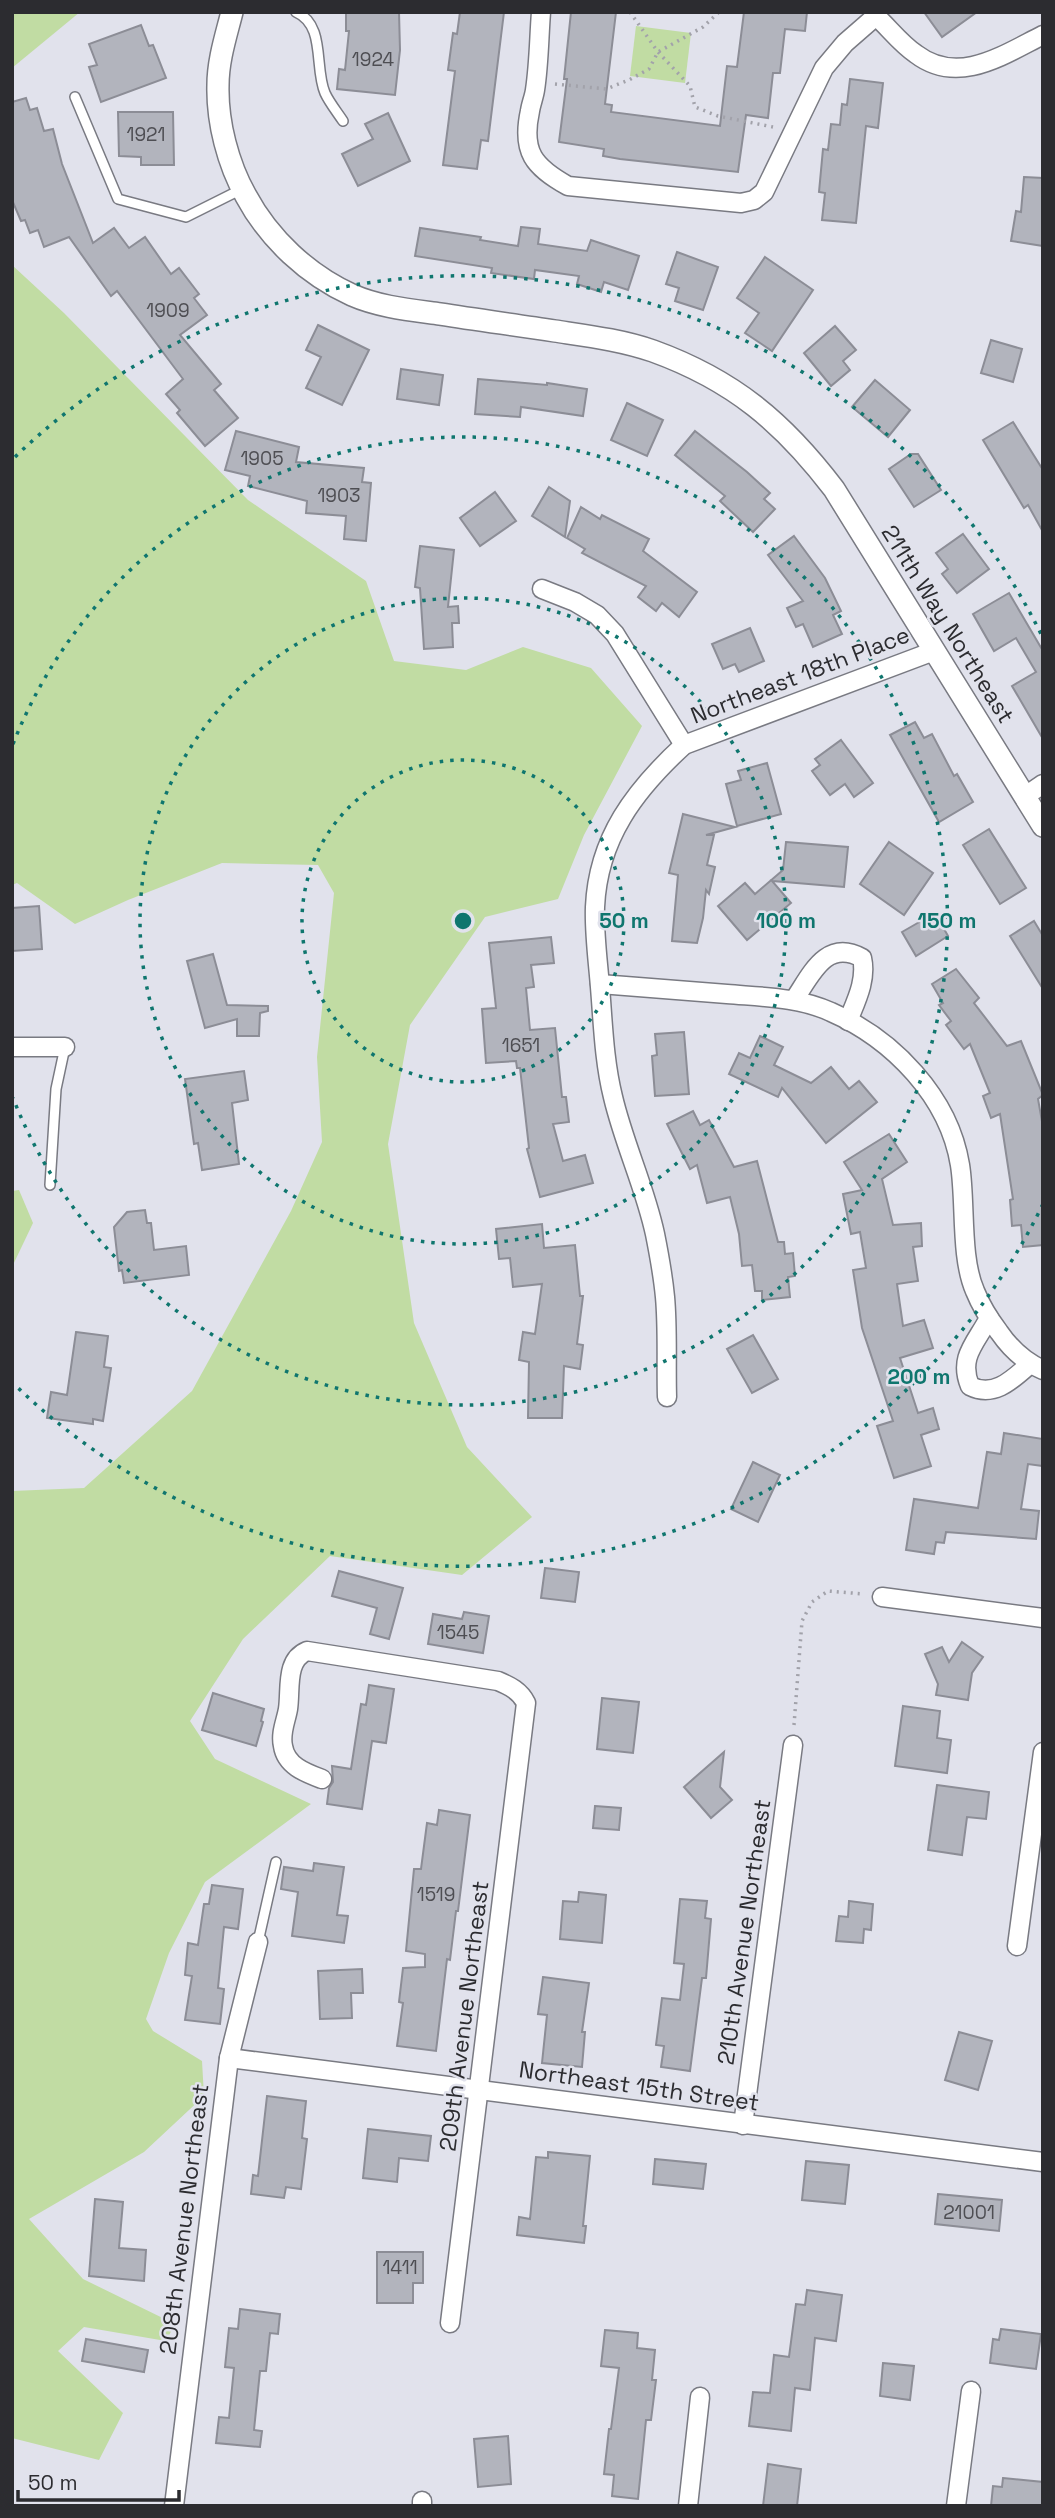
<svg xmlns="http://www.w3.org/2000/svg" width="1055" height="2518" viewBox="0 0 1055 2518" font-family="'Space Grotesk',sans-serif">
<rect width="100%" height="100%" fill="#e1e2ec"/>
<g fill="#c1dca3">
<polygon points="12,12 80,12 12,68"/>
<polygon points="636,26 691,33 685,83 630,76"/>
<polygon points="12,265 64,313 248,500 366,581 394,661 466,670 523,647 591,668 642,726 584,835 558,899 485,917 410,1025 388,1144 414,1323 467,1447 532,1517 462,1575 330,1556 243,1639 190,1721 215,1759 311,1804 205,1882 169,1953 146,2019 153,2031 202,2061 204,2096 144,2152 29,2219 83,2279 175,2324 166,2341 84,2327 58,2351 123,2413 99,2460 12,2438 12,1491 84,1488 192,1391 291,1211 322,1142 317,1057 334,893 318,865 222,863 128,900 75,924 17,883 12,885"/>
<polygon points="19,1190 33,1223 12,1267 12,1191"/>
</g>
<g fill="#b2b4bd" stroke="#8c8d96" stroke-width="2">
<polygon points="346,12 399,12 400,50 395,95 337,89 339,69 345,70 349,31 346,31"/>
<polygon points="460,12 504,12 488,141 481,140 477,169 443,165 455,71 448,70 453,33 457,34"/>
<polygon points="571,12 616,12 605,104 612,105 611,112 720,126 727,66 737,67 744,12 807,12 805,31 785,29 780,73 773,73 768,118 746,115 738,172 620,159 603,156 604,149 559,142 567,79 564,79"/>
<polygon points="924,12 977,12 942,37"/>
<polygon points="141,25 149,46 153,45 166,78 101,102 89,67 97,65 89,44"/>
<polygon points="850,79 883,83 878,128 866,126 856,223 822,220 825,193 819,192 823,149 828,150 831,124 840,125 842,104 847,105"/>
<polygon points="26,98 30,110 37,108 44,131 53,129 62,164 93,243 114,228 129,248 145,237 171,274 179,268 199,294 194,298 207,315 180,335 221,384 214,390 238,418 205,446 177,413 180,410 166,394 183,379 117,291 111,296 69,237 44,247 38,230 30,233 25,220 21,221 12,200 12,102"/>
<polygon points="118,112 173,112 174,165 141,165 141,157 119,156"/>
<polygon points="388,113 410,161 358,186 342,154 373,139 365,124"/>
<polygon points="1024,177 1043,178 1043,246 1011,241 1016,211 1021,212"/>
<polygon points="521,227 540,229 538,244 587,251 591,240 639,256 628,290 604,282 601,292 577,284 579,276 535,270 534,279 491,273 492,268 415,256 420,228 481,237 480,240 518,246"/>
<polygon points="677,252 718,267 703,310 675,301 679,288 666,284"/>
<polygon points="765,257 813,290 772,351 745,333 759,313 737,298"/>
<polygon points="318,325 369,350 342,405 306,388 321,357 306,350"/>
<polygon points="835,326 856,350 843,361 850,370 831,386 804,353"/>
<polygon points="991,340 1022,349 1013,382 981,373"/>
<polygon points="401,369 443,375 439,405 397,399"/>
<polygon points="478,379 547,385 547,383 587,389 583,416 521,407 520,417 475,414"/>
<polygon points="875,380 910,410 888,437 852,407"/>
<polygon points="627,403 663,420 647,456 611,440"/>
<polygon points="1013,422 1043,470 1043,532 1028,505 1024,508 983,440"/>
<polygon points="236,431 299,447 296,462 364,468 362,482 371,483 366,541 344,539 346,516 306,513 307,501 248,486 250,476 225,470"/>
<polygon points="695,431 747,472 770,493 764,499 775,509 753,532 720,501 725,496 675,455"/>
<polygon points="911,454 918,454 941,490 914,507 889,469"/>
<polygon points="549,487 570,501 565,537 532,516"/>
<polygon points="495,492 516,521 480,546 460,518"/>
<polygon points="581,507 600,519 602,515 649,539 643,551 697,592 679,617 662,603 656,611 638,597 646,586 582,553 585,549 567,538"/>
<polygon points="963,534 989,569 957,593 942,574 948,569 936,553"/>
<polygon points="794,536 825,578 841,611 833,615 842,634 813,647 803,624 796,627 787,608 803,601 768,555"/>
<polygon points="420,546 454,550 448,607 458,606 459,623 452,623 453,647 424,649 420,588 415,587"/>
<polygon points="1009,593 1043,651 1043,739 1012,686 1036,672 1016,638 994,651 973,614"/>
<polygon points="750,628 764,661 739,672 735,664 723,669 712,644"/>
<polygon points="915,722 924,738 932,734 954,776 957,774 973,802 939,822 890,735"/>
<polygon points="841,740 873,783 854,797 845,784 830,795 812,771 820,765 815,759"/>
<polygon points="767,763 781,814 737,826 726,784 741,780 738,771"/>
<polygon points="683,814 735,827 706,835 714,835 707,865 715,867 709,894 706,890 703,918 697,943 672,941 678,875 669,873"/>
<polygon points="989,829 1026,888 1000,904 963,845"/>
<polygon points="786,842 848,847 844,887 772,881 791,903 747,940 718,906 745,883 755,894 783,870"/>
<polygon points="889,842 933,873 904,915 860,884"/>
<polygon points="39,906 42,949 12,951 12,908"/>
<polygon points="935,913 948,936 916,956 902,932"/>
<polygon points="1034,921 1043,936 1043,989 1010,936"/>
<polygon points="551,937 554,963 531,965 534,987 526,988 530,1030 555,1028 562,1097 566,1097 569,1122 553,1124 563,1161 585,1155 593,1183 540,1197 527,1149 529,1148 520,1068 517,1068 516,1061 486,1063 482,1009 496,1008 489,943"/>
<polygon points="213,954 227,1005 268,1006 268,1011 260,1013 259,1036 237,1036 237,1019 205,1028 187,961"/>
<polygon points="956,969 979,998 974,1003 1007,1046 1021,1041 1043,1095 1038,1099 1043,1127 1043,1245 1023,1247 1021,1225 1012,1226 1010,1200 1013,1199 1000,1114 991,1118 983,1096 990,1093 970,1044 964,1049 946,1025 951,1021 939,1005 943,1003 932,984"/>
<polygon points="684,1032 689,1094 655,1096 652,1056 657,1055 655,1034"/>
<polygon points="760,1036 783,1047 774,1065 811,1083 831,1067 849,1089 859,1081 877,1102 826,1143 782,1088 778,1097 729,1074 739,1053 750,1058"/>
<polygon points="244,1071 248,1100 232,1103 239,1164 202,1170 198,1143 194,1144 185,1079"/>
<polygon points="693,1111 700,1125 709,1120 734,1167 757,1161 778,1242 784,1242 785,1254 793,1253 795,1276 788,1277 790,1297 762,1300 762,1291 755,1291 752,1265 742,1266 739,1234 730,1197 707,1203 697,1165 690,1169 667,1124"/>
<polygon points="889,1134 907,1162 882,1179 893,1225 921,1223 922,1246 913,1247 918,1281 897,1284 903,1326 924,1320 933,1348 900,1358 918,1413 933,1408 939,1429 921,1435 931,1466 894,1478 877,1426 893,1421 862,1328 853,1270 866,1268 860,1232 851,1234 843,1194 862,1190 844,1162"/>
<polygon points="145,1210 147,1223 151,1223 154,1250 186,1246 189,1275 124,1283 122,1270 119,1271 114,1227 127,1212"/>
<polygon points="542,1224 544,1248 575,1245 580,1296 583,1296 577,1344 583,1345 580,1369 564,1366 562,1418 528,1418 529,1362 519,1360 523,1332 535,1334 542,1284 513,1287 510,1258 499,1259 496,1229"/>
<polygon points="76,1332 108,1336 104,1367 111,1368 103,1421 93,1419 93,1424 47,1418 51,1392 67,1395"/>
<polygon points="753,1335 778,1379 752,1393 727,1349"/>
<polygon points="1004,1433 1043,1439 1043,1466 1028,1464 1021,1509 1039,1511 1036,1539 946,1532 944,1543 936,1542 934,1554 906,1550 914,1499 978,1508 987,1452 1001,1454"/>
<polygon points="753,1462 780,1475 758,1522 731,1509"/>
<polygon points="545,1568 579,1572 575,1602 541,1598"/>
<polygon points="339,1571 403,1588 389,1639 370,1634 377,1608 332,1596"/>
<polygon points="464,1612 489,1616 483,1653 428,1644 433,1614 462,1619"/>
<polygon points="962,1642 983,1657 972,1673 968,1700 936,1695 938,1684 925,1654 942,1647 949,1662"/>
<polygon points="369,1685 394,1689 386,1743 372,1741 362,1809 327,1804 329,1788 333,1782 332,1766 351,1769 361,1704 366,1705"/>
<polygon points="213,1693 264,1709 261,1721 263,1722 256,1746 202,1730"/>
<polygon points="602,1698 639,1702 633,1753 597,1749"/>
<polygon points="903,1706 940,1711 937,1738 951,1740 947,1773 895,1766"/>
<polygon points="724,1752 720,1787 732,1800 711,1818 684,1787"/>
<polygon points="937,1785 989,1792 986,1819 967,1817 962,1855 928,1850"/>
<polygon points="595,1806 621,1808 619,1830 593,1828"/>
<polygon points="439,1810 470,1815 458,1911 456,1911 450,1960 447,1959 436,2051 397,2046 403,2003 399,2002 403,1968 425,1967 425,1954 406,1951 414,1869 421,1869 427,1823 437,1825"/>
<polygon points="314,1863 344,1867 337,1915 348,1916 344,1943 292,1936 298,1892 281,1889 284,1867 313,1871"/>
<polygon points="212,1885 243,1889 238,1929 224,1927 218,1988 224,1989 220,2024 185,2020 192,1976 185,1975 188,1943 198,1945 204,1904 209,1904"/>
<polygon points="579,1892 606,1895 602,1943 560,1939 563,1901 578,1902"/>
<polygon points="680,1899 707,1901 705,1918 711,1919 706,1978 702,1978 690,2071 661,2067 664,2046 656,2045 662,1998 680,2000 684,1964 674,1963"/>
<polygon points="849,1901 873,1904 871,1930 864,1929 863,1943 836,1941 839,1916 848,1917"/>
<polygon points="362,1969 363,1993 351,1993 352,2018 320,2019 318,1971"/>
<polygon points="543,1977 589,1983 582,2032 585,2032 582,2067 542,2063 547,2015 538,2014"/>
<polygon points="959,2032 992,2041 978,2090 945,2080"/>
<polygon points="267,2096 306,2101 302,2138 307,2139 301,2189 286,2187 284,2198 251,2194 253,2175 258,2176"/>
<polygon points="368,2129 431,2136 428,2161 399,2158 397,2182 363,2178"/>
<polygon points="548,2152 590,2156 583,2226 586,2226 584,2243 517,2235 519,2217 530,2219 536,2157 548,2158"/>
<polygon points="655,2159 706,2164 703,2189 653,2184"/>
<polygon points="806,2161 849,2165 845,2204 802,2200"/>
<polygon points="938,2194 1002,2200 999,2231 935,2224"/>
<polygon points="95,2199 123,2202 119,2248 146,2250 144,2281 89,2276"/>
<polygon points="377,2252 423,2252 423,2283 413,2283 413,2303 377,2303"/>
<polygon points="807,2290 842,2295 836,2341 815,2338 810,2390 795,2388 791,2431 749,2426 753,2392 770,2393 774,2355 789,2357 796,2304 805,2305"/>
<polygon points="240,2309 280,2314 278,2334 270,2333 266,2371 260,2371 254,2430 262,2431 260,2447 216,2443 219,2417 229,2418 234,2368 225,2367 229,2328 238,2329"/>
<polygon points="1001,2329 1041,2334 1036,2369 990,2363 993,2339 999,2340"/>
<polygon points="605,2330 638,2333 637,2348 655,2350 652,2380 656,2380 651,2420 646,2420 638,2499 612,2496 614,2475 604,2474 609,2429 611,2429 619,2368 601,2366"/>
<polygon points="86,2339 148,2350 144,2372 82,2361"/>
<polygon points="883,2363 914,2366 910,2400 880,2396"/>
<polygon points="508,2436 511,2484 478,2487 474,2439"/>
<polygon points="768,2464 801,2469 797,2506 763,2506"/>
<polygon points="1003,2478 1043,2482 1043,2506 991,2506 993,2486 1002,2487"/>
</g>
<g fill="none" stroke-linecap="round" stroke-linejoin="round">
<defs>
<g id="service">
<path d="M296,12C326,25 314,68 325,93C329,102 337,112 343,121"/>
<polyline points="75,97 118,199 186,217 242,189"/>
<polyline points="50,1185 56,1089 65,1047"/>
<polyline points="258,1942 276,1862"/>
</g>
<g id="minor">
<path d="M541,12C539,38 539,64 535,90C534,97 531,104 530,111C521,152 534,167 568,186L741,203L754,200L764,192L824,68L845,43L876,16L873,12"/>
<path d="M876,16C889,28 901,44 916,54C958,86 1003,55 1043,35"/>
<polyline points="542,589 575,602 597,615 615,634 684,745"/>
<polyline points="1024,797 1043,784"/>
<path d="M600,984C642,987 685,991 727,994C762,997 799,997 831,1012C893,1039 949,1097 960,1165C966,1202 960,1257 975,1291C981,1306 990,1320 999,1332C1010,1348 1025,1362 1043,1370"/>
<path d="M794,1000C811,975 826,938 862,958C867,980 856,1001 848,1021"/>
<polyline points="12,1047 65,1047"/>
<path d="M989,1318C976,1343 958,1357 970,1386C994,1398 1012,1380 1030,1364"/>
<path d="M667,1397C666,1364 668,1330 665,1297C663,1276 659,1254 655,1234C645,1187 624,1144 613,1097C604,1061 603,1023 600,987C598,961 594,933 595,907C598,838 635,790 684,745L934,651"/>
<polyline points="882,1597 1043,1618"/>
<path d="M322,1779C306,1773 286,1766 283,1746C280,1733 286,1721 288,1709C291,1689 285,1660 307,1651L498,1681C510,1686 520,1691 526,1703L450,2323"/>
<polyline points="1017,1946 1043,1752"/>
<polyline points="229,2058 1043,2162"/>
<polyline points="743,2125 793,1745"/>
<polyline points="174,2506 229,2058 258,1942"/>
<polyline points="422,2506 422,2501"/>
<polyline points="688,2506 700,2397"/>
<polyline points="956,2506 971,2391"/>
</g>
<path id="tertiary" d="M232,12C226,36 218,60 218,85C217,122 228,164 246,196C269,239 308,275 352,295C379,307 411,310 440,314C478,320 516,325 555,331C588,336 621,340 653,351C733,380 783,422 834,489L1043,826"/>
</defs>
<use href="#service" stroke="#797a82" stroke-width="12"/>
<use href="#minor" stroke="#797a82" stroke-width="21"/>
<use href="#tertiary" stroke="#797a82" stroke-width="24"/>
<g stroke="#a2a2aa" stroke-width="3.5" stroke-dasharray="2 5" stroke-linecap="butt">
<polyline points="630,12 658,52 690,86 695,107 718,116 773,127"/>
<polyline points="555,84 606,89 629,80 649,69 658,52 703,27 719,12"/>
<polyline points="794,1725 802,1621 812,1602 828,1591 863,1594"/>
</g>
<use href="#service" stroke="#fff" stroke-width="9"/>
<use href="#minor" stroke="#fff" stroke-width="18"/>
<use href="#tertiary" stroke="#fff" stroke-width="21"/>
</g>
<g fill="none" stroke="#0f766e" stroke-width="3.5" stroke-dasharray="3.5 7">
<circle cx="463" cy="921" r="161"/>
<circle cx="463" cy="921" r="323"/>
<path d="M13 744A484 484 0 1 1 13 1098"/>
<path d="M1043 1204A645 645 0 0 1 15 1385M15 457A645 645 0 0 1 1043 638"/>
</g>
<g text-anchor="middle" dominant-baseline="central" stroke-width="5" stroke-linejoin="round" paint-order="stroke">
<g font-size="19" fill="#4e4e53">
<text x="373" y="59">1924</text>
<text x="146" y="134">1921</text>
<text x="168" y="310">1909</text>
<text x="262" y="458">1905</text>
<text x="339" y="495">1903</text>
<text x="521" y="1045">1651</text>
<text x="458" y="1632">1545</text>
<text x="436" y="1894">1519</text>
<text x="969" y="2212">21001</text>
<text x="400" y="2267">1411</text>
</g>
<g font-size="23" fill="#2c2c30" stroke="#e1e2ec">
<text transform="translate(948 624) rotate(58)">211th Way Northeast</text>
<text transform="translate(800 675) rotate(-21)">Northeast 18th Place</text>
<text transform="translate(744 1932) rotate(-82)">210th Avenue Northeast</text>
<text transform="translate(464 2016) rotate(-83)">209th Avenue Northeast</text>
<text transform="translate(639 2086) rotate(8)">Northeast 15th Street</text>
<text transform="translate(184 2219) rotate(-83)">208th Avenue Northeast</text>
</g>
</g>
<circle cx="463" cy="921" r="10" fill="#0f766e" stroke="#e1e2ec" stroke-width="3.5"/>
<g font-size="21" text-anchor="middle" font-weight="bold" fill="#0f766e" stroke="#e1e2ec" stroke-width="5" stroke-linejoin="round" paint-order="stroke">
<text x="624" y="928">50 m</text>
<text x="786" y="928">100 m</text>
<text x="947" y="928">150 m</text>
<text x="919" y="1384">200 m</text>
</g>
<rect width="1055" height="2518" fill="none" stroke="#2c2c30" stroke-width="28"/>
<path d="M18 2490v10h161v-10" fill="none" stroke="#2c2c30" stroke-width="3.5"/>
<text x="28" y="2490" font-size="21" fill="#2c2c30" stroke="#e1e2ec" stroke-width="5" paint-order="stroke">50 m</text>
</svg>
